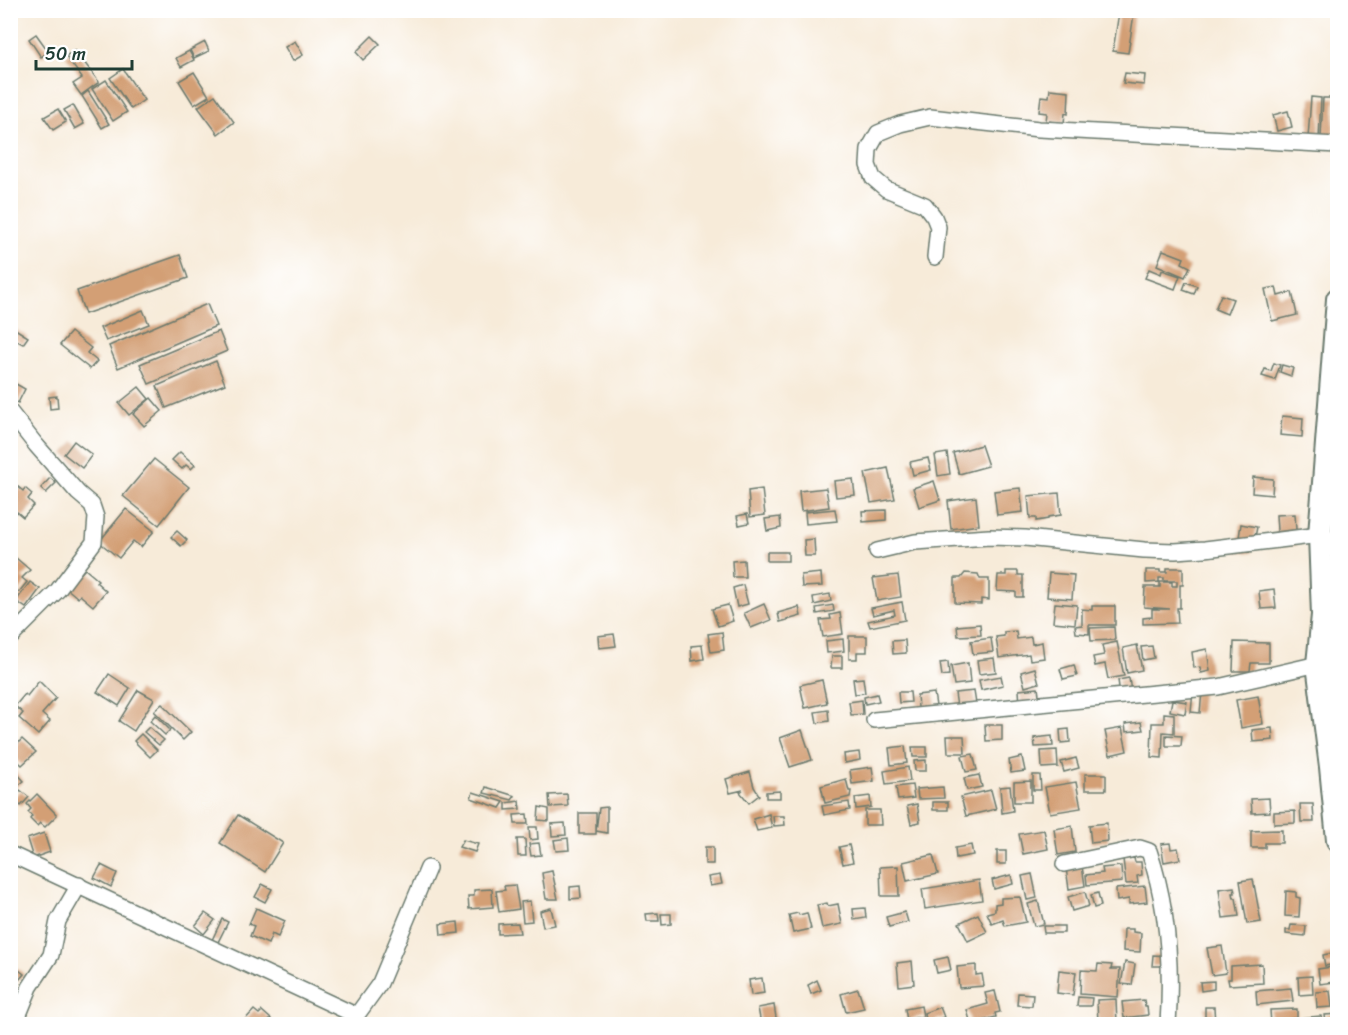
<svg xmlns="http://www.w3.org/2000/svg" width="1348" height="1035" viewBox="0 0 1348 1035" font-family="Sriracha,sans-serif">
<rect width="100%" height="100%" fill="#fff"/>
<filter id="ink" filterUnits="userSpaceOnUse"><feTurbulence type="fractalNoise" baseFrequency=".0167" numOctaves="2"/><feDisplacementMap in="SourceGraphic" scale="12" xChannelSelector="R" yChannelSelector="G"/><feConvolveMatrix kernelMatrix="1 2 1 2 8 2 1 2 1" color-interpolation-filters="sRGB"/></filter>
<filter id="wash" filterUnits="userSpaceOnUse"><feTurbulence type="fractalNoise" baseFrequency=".008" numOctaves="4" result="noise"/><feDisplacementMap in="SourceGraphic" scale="24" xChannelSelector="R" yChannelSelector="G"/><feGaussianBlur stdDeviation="1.35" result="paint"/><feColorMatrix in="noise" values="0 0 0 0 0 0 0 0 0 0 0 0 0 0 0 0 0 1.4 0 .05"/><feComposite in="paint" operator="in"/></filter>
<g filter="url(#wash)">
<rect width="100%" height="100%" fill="#f7ebd9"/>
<g id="blocks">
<g fill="#d39f75">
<polygon points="1119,12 1134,14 1128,53 1113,51"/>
<polygon points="36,34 49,52 41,57 29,39"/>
<polygon points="372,36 380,44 363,60 356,52"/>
<polygon points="295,41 303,55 293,61 285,47"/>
<polygon points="205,42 209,51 194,58 190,50"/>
<polygon points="75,50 99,82 81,95 73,84 82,78 66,56"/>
<polygon points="189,51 194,60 181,67 176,58"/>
<polygon points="123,69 144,100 131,109 110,78"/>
<polygon points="194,72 209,96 194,105 179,81"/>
<polygon points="1125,73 1145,75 1144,85 1123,83"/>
<polygon points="106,80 127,112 113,121 92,89"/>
<polygon points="1050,89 1069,91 1068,114 1065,113 1064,123 1046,121 1047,113 1039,112 1041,96 1049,97"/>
<polygon points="88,91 109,124 102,128 82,96"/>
<polygon points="215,95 234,122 218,134 198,107"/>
<polygon points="1311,97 1321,98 1319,139 1308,138"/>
<polygon points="1323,98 1335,98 1333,138 1321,137"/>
<polygon points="73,105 84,124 75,129 64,110"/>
<polygon points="58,109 66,122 53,130 44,117"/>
<polygon points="1288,111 1292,127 1277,131 1273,115"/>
<polygon points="1163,250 1184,258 1182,263 1190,267 1185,277 1157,265"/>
<polygon points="180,255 188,278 85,314 77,291"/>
<polygon points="1149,269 1161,274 1162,270 1180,276 1175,289 1145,278"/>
<polygon points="1186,282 1197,286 1194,294 1183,290"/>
<polygon points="1276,287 1278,296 1292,292 1297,315 1272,321 1265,289"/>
<polygon points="1221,295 1233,299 1227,314 1215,309"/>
<polygon points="207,304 216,326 118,368 109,346"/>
<polygon points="143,310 149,324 106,341 100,328"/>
<polygon points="12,327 28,337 23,344 10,337 10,329"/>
<polygon points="219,331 227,351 149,384 140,364"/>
<polygon points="71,332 91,348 87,353 97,361 90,369 60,345"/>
<polygon points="216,361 225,384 166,408 157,386"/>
<polygon points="1274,363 1280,365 1275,380 1262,376 1265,369 1271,371"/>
<polygon points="1282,365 1293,368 1291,376 1280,372"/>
<polygon points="16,384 25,389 18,403 10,399 10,394"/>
<polygon points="139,387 149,399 129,415 119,403"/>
<polygon points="57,396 58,408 50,409 49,397"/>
<polygon points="151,398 162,411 144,426 133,414"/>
<polygon points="1282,416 1303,418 1302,437 1280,435"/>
<polygon points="74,441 92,455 82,468 64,454"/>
<polygon points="981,445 988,466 959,474 953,453"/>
<polygon points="180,452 195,465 191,469 186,465 182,469 172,460"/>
<polygon points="947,453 950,474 938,476 935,455"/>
<polygon points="928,458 931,470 913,475 910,462"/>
<polygon points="154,459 189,487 159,525 123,496"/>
<polygon points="888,468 895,499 871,503 865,473"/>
<polygon points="1253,477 1273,479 1272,495 1252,493"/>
<polygon points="50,478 56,483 46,493 41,488"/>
<polygon points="853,479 855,495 836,497 834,481"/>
<polygon points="934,481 940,500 919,507 913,488"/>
<polygon points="16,485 23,491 25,488 32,494 28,499 34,505 23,517 17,512 14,514 10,511 10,492"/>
<polygon points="826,488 829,507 801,511 799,491"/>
<polygon points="1020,488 1023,512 997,515 994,491"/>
<polygon points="762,489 765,515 750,517 748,491"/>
<polygon points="1059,493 1061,515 1048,517 1048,519 1036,521 1036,518 1030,518 1028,496"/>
<polygon points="976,497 979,525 951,529 948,501"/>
<polygon points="126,509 154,531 141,547 133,541 119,558 99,542"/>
<polygon points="835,509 837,521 806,524 805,512"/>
<polygon points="886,510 886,520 863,522 862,511"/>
<polygon points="747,514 749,523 739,525 737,516"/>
<polygon points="1295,514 1297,545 1278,546 1276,515"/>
<polygon points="780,517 781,528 767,531 765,519"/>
<polygon points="1241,524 1257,527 1252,553 1237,551"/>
<polygon points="177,531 187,540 181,546 171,537"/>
<polygon points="814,539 815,556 805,556 804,540"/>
<rect x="767" y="552" width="21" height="9"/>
<polygon points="16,558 30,570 22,578 27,582 19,592 15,589 10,594 10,561 12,562"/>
<polygon points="744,560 745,577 733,577 732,561"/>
<polygon points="1167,568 1183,568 1183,585 1180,585 1180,608 1177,608 1178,623 1143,624 1143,618 1152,617 1152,609 1170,609 1144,607 1145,587 1160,587 1160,582 1172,582 1172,586 1177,586 1177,581 1164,581 1164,578 1159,578 1159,582 1146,583 1146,570 1160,570 1160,572 1167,572"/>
<polygon points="85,569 98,580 96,582 106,591 93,606 80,595 78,598 65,587 71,584"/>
<polygon points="1006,571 1018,571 1018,575 1023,575 1023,597 1016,597 1016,592 997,591 998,575 1006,575"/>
<polygon points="821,573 822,586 802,587 801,575"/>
<polygon points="965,573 978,574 980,579 989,579 989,600 981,599 981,604 955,603 955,578 961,578"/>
<polygon points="1049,573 1074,575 1072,599 1047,597"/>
<polygon points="898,575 901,597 877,601 873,578"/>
<polygon points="30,582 40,589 26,608 16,601"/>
<polygon points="743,585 748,604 737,607 733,588"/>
<polygon points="1274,589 1276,608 1261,609 1259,591"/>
<polygon points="830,594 831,601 814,605 813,597"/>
<polygon points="902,602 905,620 870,627 868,621 895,615 894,610 873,615 871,608"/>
<polygon points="1055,603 1077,605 1075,624 1053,622"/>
<polygon points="764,604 771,620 751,628 744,613"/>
<polygon points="728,605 733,621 718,626 712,609"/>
<polygon points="833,605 834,611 817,614 816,608"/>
<polygon points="1092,606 1115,606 1115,625 1089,625 1089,634 1076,633 1075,626 1082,625 1082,609 1092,610"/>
<polygon points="799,607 801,616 780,622 778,613"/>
<polygon points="840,613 843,634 823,637 820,620 831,619 830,615"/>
<polygon points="980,624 981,635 958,636 957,626"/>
<polygon points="1114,627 1115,640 1091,641 1090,628"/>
<polygon points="1016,631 1017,639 1031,637 1032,644 1042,642 1044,658 1030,660 1029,654 999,658 996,637 1004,636 1004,632"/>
<polygon points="722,632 724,650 711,652 708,634"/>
<polygon points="614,634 616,646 599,648 598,636"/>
<polygon points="849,636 867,636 867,652 857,652 857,659 849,659"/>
<polygon points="991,638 993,652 973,654 971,641"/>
<polygon points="843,639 844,651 827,653 826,641"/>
<polygon points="905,640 906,653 893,654 892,641"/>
<polygon points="1117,642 1124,676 1108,679 1105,664 1095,666 1093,657 1104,655 1102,645"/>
<polygon points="1234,642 1269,643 1269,663 1251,663 1250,671 1233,671"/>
<polygon points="702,645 704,659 692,661 691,646"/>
<polygon points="1137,645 1142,670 1127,673 1123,648"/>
<polygon points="1152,646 1154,658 1143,660 1141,647"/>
<polygon points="1207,649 1210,671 1201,673 1200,667 1194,668 1192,652"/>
<polygon points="832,656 842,656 842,668 831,668"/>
<polygon points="994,658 996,672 979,674 977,660"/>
<polygon points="948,662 949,675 942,676 940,663"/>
<polygon points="968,663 970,683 954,685 951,666"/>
<polygon points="1074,665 1077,676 1063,679 1060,669"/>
<polygon points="1035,668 1039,683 1025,687 1021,672"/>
<polygon points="109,674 130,688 119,706 97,692"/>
<polygon points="1001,676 1003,685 981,690 979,680"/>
<polygon points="863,678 865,693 855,694 853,679"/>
<polygon points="1129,678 1131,692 1120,694 1118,680"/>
<polygon points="822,680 827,703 805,708 800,685"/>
<polygon points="39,681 56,698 42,714 50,721 38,735 19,718 23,713 15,706 25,694 27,696"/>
<polygon points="1038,688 1040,702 1020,705 1019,690"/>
<polygon points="138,690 154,699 134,731 119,721"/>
<polygon points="974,691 976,704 957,707 955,693"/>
<polygon points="1193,691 1202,692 1200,713 1191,712"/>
<polygon points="898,692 910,692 911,702 899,703"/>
<polygon points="934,693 936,706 918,708 917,695"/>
<polygon points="877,694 879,701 865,704 864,697"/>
<polygon points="1258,696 1263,724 1241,728 1236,700"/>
<polygon points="862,700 863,714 851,715 849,702"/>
<polygon points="1172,700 1187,702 1185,714 1170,711"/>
<polygon points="162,704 191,732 183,740 154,711"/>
<polygon points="828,710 829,721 817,723 815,712"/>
<polygon points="1164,713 1174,714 1174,733 1163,732 1162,758 1151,757 1152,723 1164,723"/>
<polygon points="155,715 170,730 165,735 150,721"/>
<polygon points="1141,722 1143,730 1126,732 1125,724"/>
<polygon points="985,725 1002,725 1002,740 986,741"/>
<polygon points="149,727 164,740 159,745 144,732"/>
<polygon points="1122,728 1127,751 1110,755 1105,731"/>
<polygon points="1272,728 1273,740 1253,742 1252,730"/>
<polygon points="1069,729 1070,742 1061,743 1060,730"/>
<polygon points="802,730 812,760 790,767 780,738"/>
<polygon points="141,734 157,750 150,757 134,741"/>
<polygon points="1166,735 1182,736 1181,746 1166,746"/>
<polygon points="947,736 964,736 965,753 948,753"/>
<polygon points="1052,736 1053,746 1035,747 1034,738"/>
<polygon points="22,739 36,752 22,765 10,754 10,751"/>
<polygon points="905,746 907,763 891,765 889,748"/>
<polygon points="912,747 927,747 927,757 913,757"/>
<polygon points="1057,750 1058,767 1042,768 1041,751"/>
<polygon points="859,752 860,760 845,763 844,754"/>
<polygon points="973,754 977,770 966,772 962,756"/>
<polygon points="1022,757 1025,771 1011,773 1009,760"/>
<polygon points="1076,758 1079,768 1064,772 1061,762"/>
<polygon points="926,760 926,771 915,771 914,761"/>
<polygon points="872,767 874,781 852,784 850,770"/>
<polygon points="908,767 910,781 886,784 884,771"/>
<polygon points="13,769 24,781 10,792 10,771"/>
<polygon points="750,772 754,787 759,795 749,803 740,792 743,790 730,793 726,779"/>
<rect x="1085" y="774" width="21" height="16"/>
<polygon points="979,775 982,787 967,790 964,778"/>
<polygon points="1033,775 1040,775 1041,790 1033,790"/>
<polygon points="846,779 849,791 851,791 850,797 825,803 821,786"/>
<polygon points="1031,781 1031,802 1014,802 1014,782"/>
<polygon points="1076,782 1081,808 1050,813 1045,787"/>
<polygon points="912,785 914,798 898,800 896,787"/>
<polygon points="1010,786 1013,811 1002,813 1000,787"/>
<polygon points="486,787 515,796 512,800 484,793"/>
<polygon points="943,787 944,798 918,799 917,789"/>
<polygon points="20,790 29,797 21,806 13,799"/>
<polygon points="991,790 996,809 966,816 961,797"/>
<polygon points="780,791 780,798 766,798 766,792"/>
<polygon points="473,792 504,802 500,808 471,798"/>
<polygon points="37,794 57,815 45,827 40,823 37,826 30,819 32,816 28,812 31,809 27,804"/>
<polygon points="567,794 568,806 550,807 549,795"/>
<polygon points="870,796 871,807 856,809 855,798"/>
<polygon points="1269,798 1270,812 1252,813 1251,799"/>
<polygon points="519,801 520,809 506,810 506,803"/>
<polygon points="849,802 850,810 824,815 822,806"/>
<rect x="933" y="802" width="15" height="8"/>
<polygon points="917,804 920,822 911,824 907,806"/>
<polygon points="1300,804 1313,804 1314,822 1301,822"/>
<polygon points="539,807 549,809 549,821 538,820"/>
<polygon points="607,807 607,833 596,831 596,834 579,834 579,813 596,813 596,831 599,808"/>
<polygon points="865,810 880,810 881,825 865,825"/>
<polygon points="1295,811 1295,823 1274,824 1274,812"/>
<polygon points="527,814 528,824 515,824 514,815"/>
<polygon points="769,814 772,828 757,831 753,819"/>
<polygon points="238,815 283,843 265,872 220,843"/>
<polygon points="773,816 784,816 785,825 774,826"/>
<polygon points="565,823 566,835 552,836 551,824"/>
<polygon points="1107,823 1108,841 1091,843 1089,825"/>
<polygon points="1072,826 1075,852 1058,855 1054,829"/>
<polygon points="529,827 537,827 538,839 530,840"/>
<polygon points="1044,830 1048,849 1023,854 1019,834"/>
<polygon points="1282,830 1282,843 1265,843 1265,848 1251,848 1251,831"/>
<polygon points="44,833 50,852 33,858 27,839"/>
<polygon points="568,838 569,850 556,851 554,840"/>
<polygon points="517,839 525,839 526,856 518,856"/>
<polygon points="463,840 478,844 475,852 459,847"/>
<polygon points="539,843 541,855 531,856 529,844"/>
<polygon points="1170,843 1171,849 1178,848 1180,859 1164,862 1161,844"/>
<polygon points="849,845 853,862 843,864 839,847"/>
<polygon points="971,845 973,855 956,858 955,848"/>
<rect x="705" y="847" width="8" height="17"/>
<rect x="997" y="851" width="9" height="13"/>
<polygon points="933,855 938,874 907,881 903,862"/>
<polygon points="1134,858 1135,862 1141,862 1142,875 1137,876 1138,883 1126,884 1123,859"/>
<polygon points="101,865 117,873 111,887 94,878"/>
<polygon points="898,866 899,896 881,896 880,867"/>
<polygon points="1082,866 1085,886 1069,889 1066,868"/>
<polygon points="1121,866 1122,882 1087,885 1086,875 1103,873 1102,868"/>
<polygon points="552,871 558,899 546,899 542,873"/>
<polygon points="1032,874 1037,898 1027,900 1022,876"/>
<polygon points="720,875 722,884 710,886 708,877"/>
<polygon points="1011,875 1013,884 994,889 992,880"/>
<polygon points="1253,879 1261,922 1247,924 1240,881"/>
<polygon points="979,880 982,900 925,909 922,889"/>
<polygon points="262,884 272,889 265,902 255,897"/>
<polygon points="515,885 519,909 499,912 496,891 505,890 504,886"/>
<polygon points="580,886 581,898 570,899 570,887"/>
<polygon points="1145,886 1147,902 1129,904 1129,899 1117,901 1116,889"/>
<polygon points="1234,887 1235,893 1233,893 1234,898 1236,898 1239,916 1223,918 1219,889"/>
<polygon points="492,889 493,907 469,909 468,896 474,896 474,890"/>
<polygon points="1286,891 1296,892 1296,897 1300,898 1299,917 1285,916"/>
<polygon points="1085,892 1089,906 1072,911 1068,897"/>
<polygon points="1098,893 1101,906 1094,908 1091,895"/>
<polygon points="1020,897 1026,922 1005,926 1003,920 992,924 987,913 995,911 995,904 1001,903 1001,898"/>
<polygon points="530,901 532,921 523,922 521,902"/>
<polygon points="1038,901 1044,924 1034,926 1028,904"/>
<polygon points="827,903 828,906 838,904 842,924 822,928 817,905"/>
<polygon points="256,908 285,921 278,937 272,934 268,944 250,936 254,926 249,924"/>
<polygon points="551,908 555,925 543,927 540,911"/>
<polygon points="865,908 866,918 854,920 853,909"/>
<polygon points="905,912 908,922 889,927 886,917"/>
<polygon points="205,913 215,920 204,934 195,926"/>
<polygon points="658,913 659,921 647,921 646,914"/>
<polygon points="798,913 799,915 807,913 811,929 793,933 789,915"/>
<polygon points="661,914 671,914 671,924 662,925"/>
<polygon points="978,914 987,932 968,941 959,923"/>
<polygon points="222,919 228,922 218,942 212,940"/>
<polygon points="458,922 459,933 441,935 440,924"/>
<polygon points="518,923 520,933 498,934 498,924"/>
<polygon points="1291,925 1306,926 1305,936 1286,934 1286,930 1290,930"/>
<polygon points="1043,926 1064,926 1064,933 1044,933"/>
<polygon points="1124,929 1133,929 1133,932 1141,933 1140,952 1123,951"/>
<polygon points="1222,946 1226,973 1212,975 1207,948"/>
<polygon points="1332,953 1335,964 1325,966 1323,955"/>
<polygon points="1153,955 1167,956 1167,966 1152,966"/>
<polygon points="948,957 951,970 937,973 934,960"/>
<polygon points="912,961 914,984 899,986 897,963"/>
<polygon points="1125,962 1135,964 1132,985 1121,984"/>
<polygon points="10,963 24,974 19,980 10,972"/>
<polygon points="1098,964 1112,965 1111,969 1120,969 1118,997 1080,994 1081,970 1097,971"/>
<polygon points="1262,964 1263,983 1229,985 1228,979 1231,979 1231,966"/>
<polygon points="976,965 976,975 982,974 984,986 959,988 957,967"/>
<polygon points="1332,967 1334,982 1320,984 1318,969"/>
<polygon points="1059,970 1076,972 1073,995 1057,993"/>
<polygon points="1312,976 1313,994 1299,995 1298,977"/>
<polygon points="762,978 764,993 751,995 749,980"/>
<polygon points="817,980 821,990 811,994 808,985"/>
<polygon points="1214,981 1214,989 1201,991 1200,982"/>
<polygon points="1291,988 1293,1001 1257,1005 1256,991"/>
<polygon points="858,989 864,1008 846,1012 841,994"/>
<polygon points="995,991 1000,1012 995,1013 996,1017 971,1024 967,1010 988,1004 985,993"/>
<polygon points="1330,991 1332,1007 1317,1008 1316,992"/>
<polygon points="1018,993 1033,994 1032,1006 1017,1005"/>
<polygon points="1078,997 1092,998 1091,1006 1077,1006"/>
<polygon points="1116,999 1117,1024 1098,1024 1097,1000"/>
<polygon points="1144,1000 1145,1006 1147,1006 1148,1015 1124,1018 1122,1002"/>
<polygon points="774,1005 777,1024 761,1024 758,1008"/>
<polygon points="921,1006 923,1016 907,1020 905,1009"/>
<polygon points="940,1007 944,1017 928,1024 924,1013"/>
<polygon points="1205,1007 1214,1007 1215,1024 1205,1024"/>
<polygon points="1297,1009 1297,1018 1286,1019 1286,1024 1271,1024 1270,1010"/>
<polygon points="254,1010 259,1014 262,1011 271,1019 268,1022 271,1024 241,1024"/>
<polygon points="1338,1014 1338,1024 1326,1024 1325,1015"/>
<polygon points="1321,1016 1322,1024 1300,1024 1299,1018"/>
</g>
</g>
</g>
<g filter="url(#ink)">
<use href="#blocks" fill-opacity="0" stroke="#6b7a6e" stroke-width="1.5"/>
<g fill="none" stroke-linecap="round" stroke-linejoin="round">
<defs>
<g id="street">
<polyline points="935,257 938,227 934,217 925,205 886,189 873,178 868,165 869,149 878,133 900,124 930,117 1039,129 1338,145"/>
<polyline points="10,412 36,445 78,493 92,505 96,517 94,542 58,590 10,638"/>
<polyline points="877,551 915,542 989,537 1025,538 1144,550 1175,551 1205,549 1320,535 1338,542"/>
<polyline points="874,720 1218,687 1318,664"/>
<polyline points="10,854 353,1014 359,1012 380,983 428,868"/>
<path d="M1064,864L1140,848L1149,851C1168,907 1172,966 1168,1024"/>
<polyline points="15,1024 30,987 51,955 58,921 79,885"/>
</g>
<polyline id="secondary" points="1338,299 1320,535 1323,615 1318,664 1331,767 1338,840"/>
</defs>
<use href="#street" stroke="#6b7a6e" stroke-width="18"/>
<use href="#secondary" stroke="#6b7a6e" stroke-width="26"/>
<use href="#street" stroke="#fff" stroke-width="15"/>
<use href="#secondary" stroke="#fff" stroke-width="22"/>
</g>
</g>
<rect width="1348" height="1035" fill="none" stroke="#fff" stroke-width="36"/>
<path d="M36 60v9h96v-9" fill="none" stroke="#1f3d34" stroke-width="3"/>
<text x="45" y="60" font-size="18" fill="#1f3d34" stroke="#ffffff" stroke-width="4.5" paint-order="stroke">50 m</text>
</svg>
